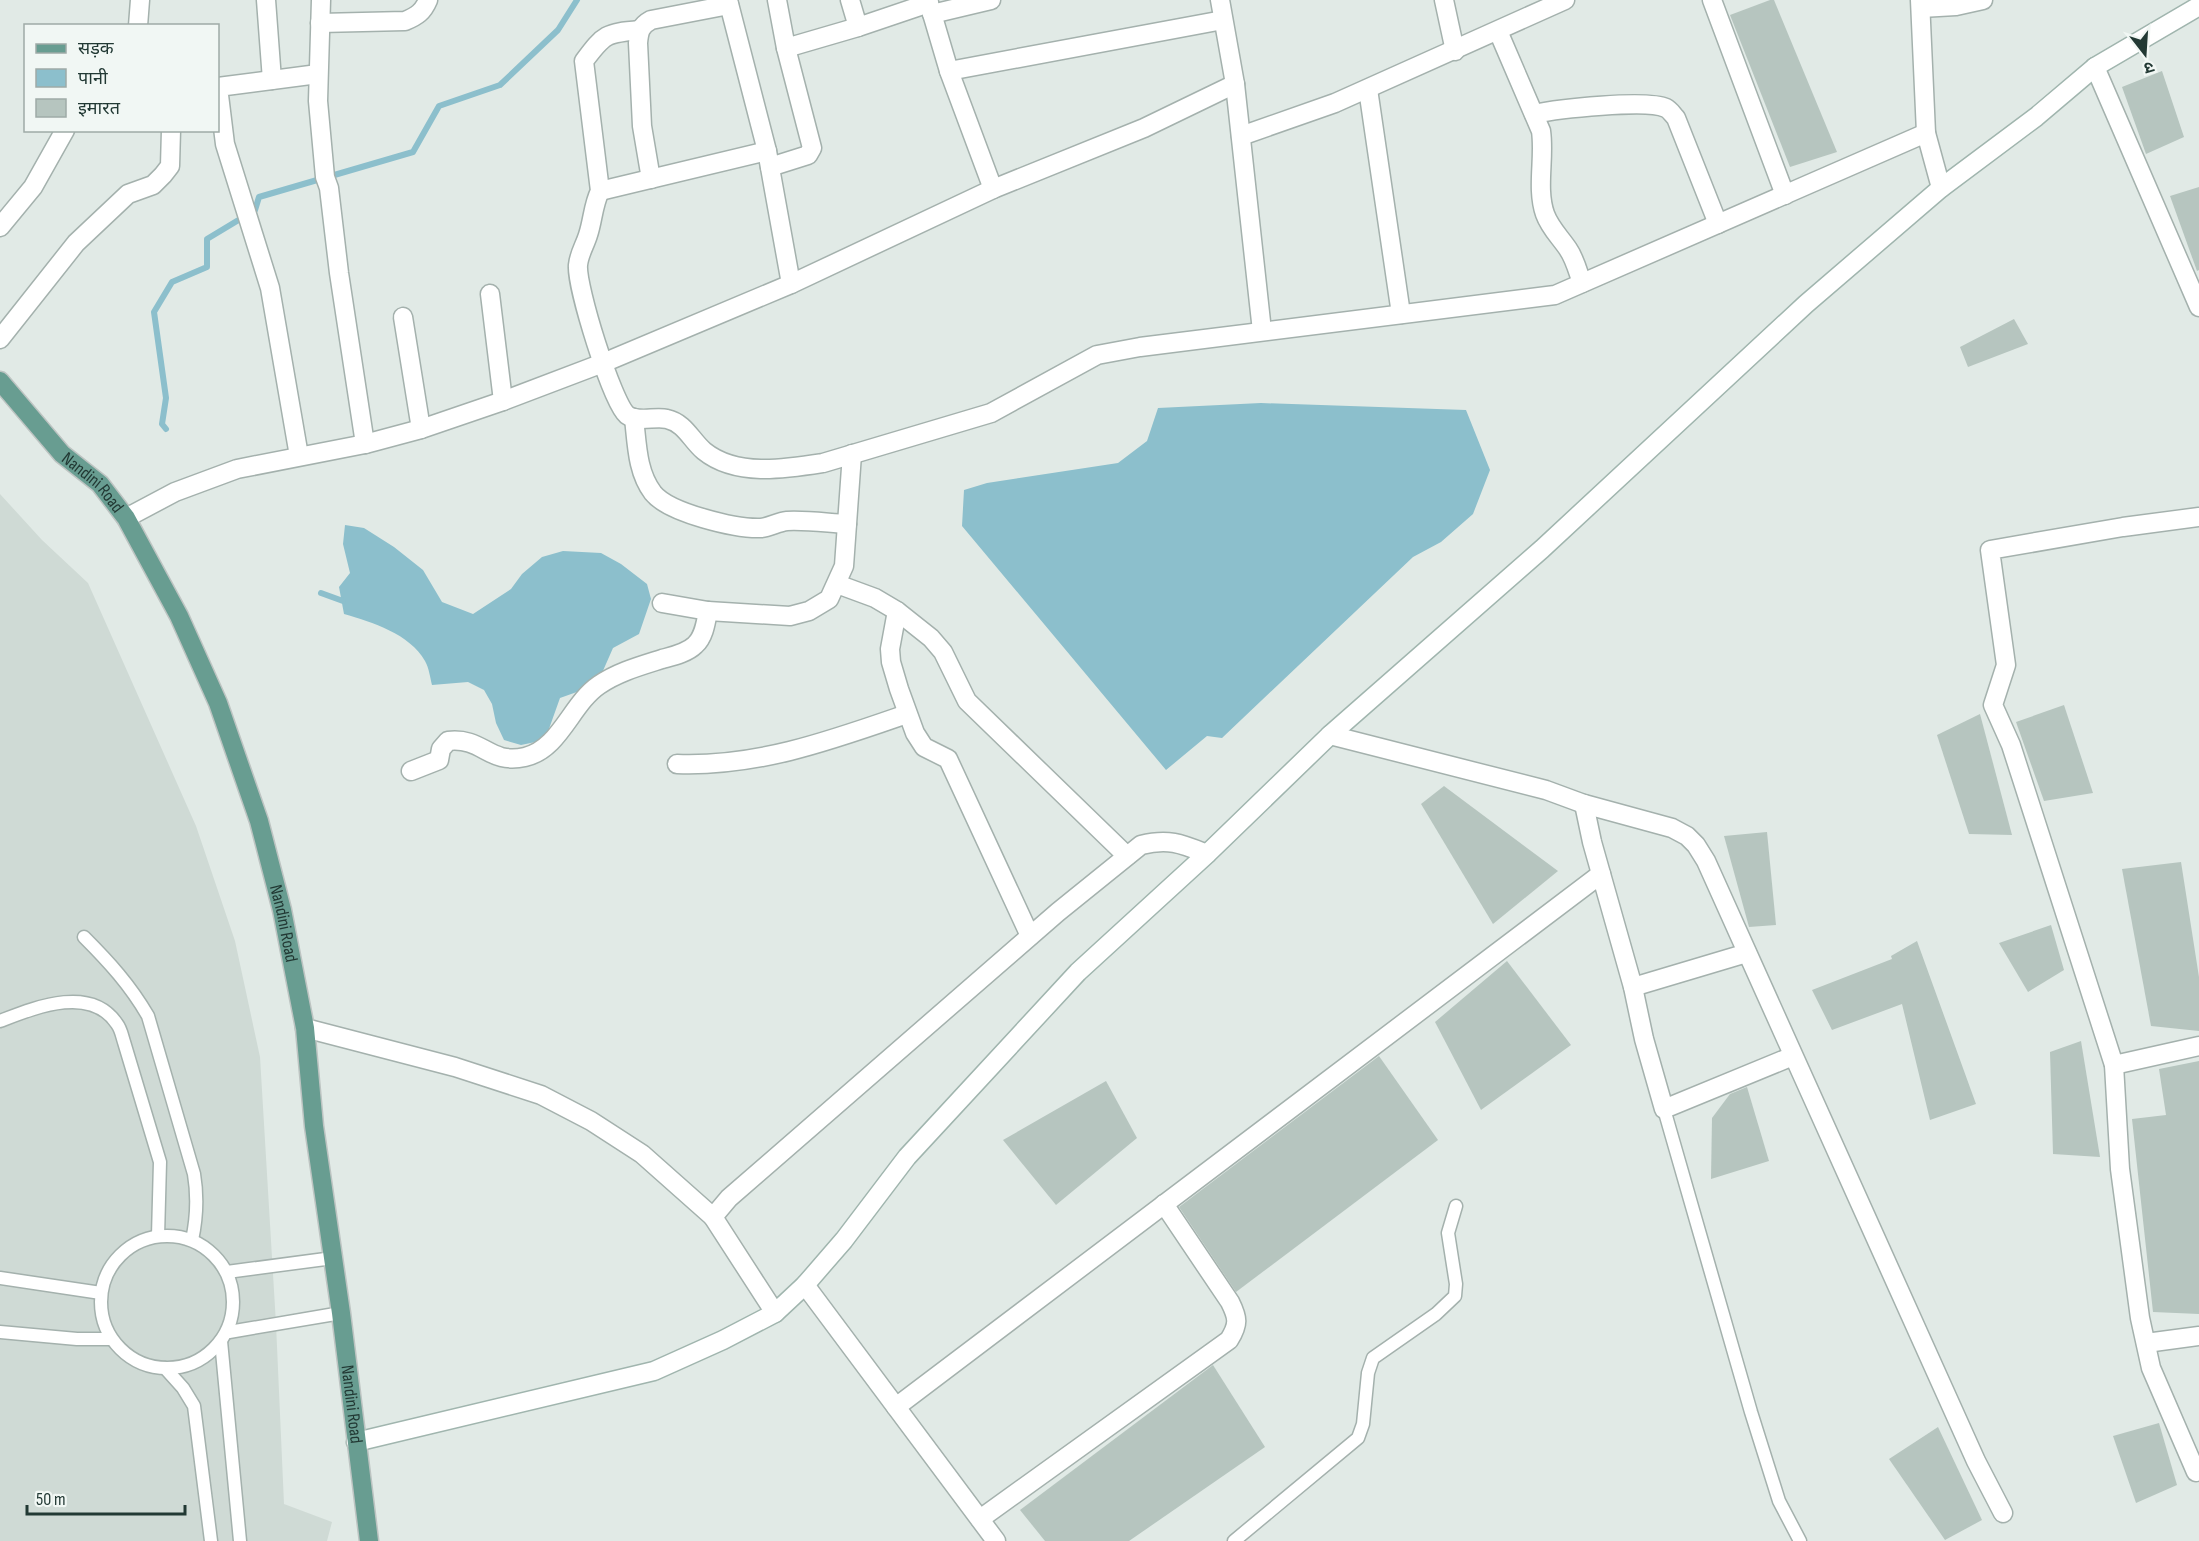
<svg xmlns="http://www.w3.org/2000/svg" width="2199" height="1541" viewBox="0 0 2199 1541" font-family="'Sofia Sans Condensed','Noto Sans Devanagari',sans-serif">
<rect width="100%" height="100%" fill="#e1eae6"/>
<polygon fill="#cfdad5" points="0,494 42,540 88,583 196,826 235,941 260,1057 276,1324 284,1504 332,1522 327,1541 0,1541"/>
<g fill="#8cbfcc">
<polygon points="1261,403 1466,410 1490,470 1473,514 1441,542 1413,557 1222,738 1207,736 1166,770 962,526 964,490 987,483 1118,463 1147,441 1158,408"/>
<path d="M345,525L364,528L394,547L423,570L442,602L473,614L511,589L522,574L542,557L563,551L601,553L621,564L647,584L651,599L639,634L613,648L602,673L588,688L560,698L545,740L521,745L504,740L496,723L492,704L484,690L468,682L432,685C430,677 429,668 425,661C410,634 372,622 344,614L339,587L350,573L343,544Z"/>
</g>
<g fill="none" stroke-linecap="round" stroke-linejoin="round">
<g stroke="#8cbfcc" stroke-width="6">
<polyline points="166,429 162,424 166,398 154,312 172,282 207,267 207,239 255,210 259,197 413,152 439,106 500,85 558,30 577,0"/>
<polyline points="321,593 343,601"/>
</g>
</g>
<g fill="#b6c5bf">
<polygon points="1770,0 1774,0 1837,152 1790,167 1730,15"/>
<polygon points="2162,71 2184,137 2146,154 2122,87"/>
<polygon points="2199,187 2199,270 2197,271 2170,196"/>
<polygon points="2014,319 2028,344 1968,367 1960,347"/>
<polygon points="2064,705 2093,793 2044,801 2016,722"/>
<polygon points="1980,714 2012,835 1969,834 1937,735"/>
<polygon points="1444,786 1558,871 1493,924 1421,804"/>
<polygon points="1767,832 1776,925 1749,927 1724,836"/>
<polygon points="2181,862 2199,977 2199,1031 2151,1026 2122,869"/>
<polygon points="2051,925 2064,970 2028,992 1999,943"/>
<polygon points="1917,941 1976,1104 1930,1120 1902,1004 1832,1030 1812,990 1892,959 1891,956"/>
<polygon points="1507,961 1571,1045 1481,1110 1435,1022"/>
<polygon points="2081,1041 2100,1157 2053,1154 2050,1052"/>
<polygon points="1379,1056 1438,1140 1236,1292 1179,1207"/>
<polygon points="2199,1061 2199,1314 2153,1312 2132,1119 2166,1115 2159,1069"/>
<polygon points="1106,1081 1137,1138 1056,1205 1003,1140"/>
<polygon points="1747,1087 1769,1161 1711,1179 1712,1118 1730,1094"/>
<polygon points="1213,1365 1265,1447 1129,1541 1045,1541 1020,1510"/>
<polygon points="2159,1423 2177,1485 2136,1503 2113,1436"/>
<polygon points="1938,1427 1982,1520 1945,1540 1889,1459"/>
</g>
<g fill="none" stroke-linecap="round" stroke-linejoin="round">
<defs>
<g id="service">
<path d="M84,937C109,962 130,985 148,1016L194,1174C198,1198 197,1217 192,1240"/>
<path d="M0,1021C34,1008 91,984 117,1024C121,1029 122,1036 124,1042L160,1162L158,1236"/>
<polyline points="1664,1109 1751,1412 1779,1501 1800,1541"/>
<circle cx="167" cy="1302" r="66"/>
<polyline points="227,1272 333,1258"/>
<polyline points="0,1278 101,1293"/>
<polyline points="0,1332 77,1339 111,1339"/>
<polyline points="229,1332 341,1313"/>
<polyline points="221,1341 240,1541"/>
<polyline points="165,1368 183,1388 194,1406 211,1541"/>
<polyline points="1234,1541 1358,1438 1363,1424 1368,1373 1373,1358 1436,1314 1455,1296 1456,1284 1448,1233 1456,1206"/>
</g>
<g id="minor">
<polyline points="266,0 272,80"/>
<polyline points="321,0 318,101 325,177 329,188 339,273 365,444"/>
<polyline points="728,0 767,151 791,284"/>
<polyline points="850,0 858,27"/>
<polyline points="928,0 949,71 993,189"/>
<polyline points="1220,0 1235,84 1262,331"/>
<polyline points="1444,0 1455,51"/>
<polyline points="1712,0 1785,195"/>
<polyline points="1920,0 1926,133 1941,188"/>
<polyline points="1921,8 1956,6 1983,0"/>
<polyline points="932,14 991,0"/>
<path d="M320,23L405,21C417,16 423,12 428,0"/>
<polyline points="138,26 140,0"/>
<path d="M640,30C606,33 604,34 584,61L600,191C593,205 593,220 588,235C585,245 579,254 578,265C576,286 612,402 627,415C638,423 655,416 667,419C685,423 691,440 704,451C736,477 785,469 823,463L991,413L1097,355L1140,347L1555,295L1926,133"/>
<path d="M1498,31L1541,131C1545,158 1536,188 1545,214C1550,228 1560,237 1568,249C1575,259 1578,272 1582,283"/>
<polyline points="786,48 858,27 929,3"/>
<polyline points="2095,67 2199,307"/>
<polyline points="949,71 1223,20"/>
<polyline points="1368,89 1401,314"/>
<path d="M1534,114C1557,109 1647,99 1666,108C1670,110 1673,115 1676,118L1718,224"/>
<polyline points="1241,136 1335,103 1565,0"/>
<polyline points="770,167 808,155 812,148 786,48 777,0"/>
<path d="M651,179L642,126L638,43C639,32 640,26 651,20L729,5"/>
<polyline points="600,191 767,151"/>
<polyline points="0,227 33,187 65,130"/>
<polyline points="490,294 503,401"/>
<polyline points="403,317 421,429"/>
<polyline points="0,339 76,243 128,194 153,185 163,175 170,166 171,130"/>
<path d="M634,418C637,444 637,472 653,493C669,513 736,529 761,528C770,527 778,522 787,521C807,520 828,523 847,524"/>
<polyline points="299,456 270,288 225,144 218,87 318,74"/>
<polyline points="126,518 175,492 237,469 365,444 421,429 503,401 603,363 791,284 993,189 1144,128 1235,84"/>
<polyline points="837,584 875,598 897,611 931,638 943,652 967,701 1127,856"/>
<polyline points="662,603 708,611 790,616 809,611 829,599 844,566 852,454"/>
<polyline points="897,611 890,649 891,662 899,689 915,733 924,747 948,759 1030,936"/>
<polyline points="1330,735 1546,790 1584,804 1672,828 1687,836 1696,845 1706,861 1976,1461 2003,1513"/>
<path d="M677,764C758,767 832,740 907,714"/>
<path d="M411,771L439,760L441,749L448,741C484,737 488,765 525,757C560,749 571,704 599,685C618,672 640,666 662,659C673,656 687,653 695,645C704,637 706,622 708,611"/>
<polyline points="1584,804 1592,842 1633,987 1644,1039 1664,1109 1793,1056"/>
<polyline points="1633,987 1747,953"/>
<polyline points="305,1028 455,1067 541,1095 591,1121 642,1154 713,1217"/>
<polyline points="2114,1065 2199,1046"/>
<polyline points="805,1285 996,1541"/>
<path d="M775,1313L713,1217L729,1198L1058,912L1141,845C1169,838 1182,844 1207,854"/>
<polyline points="2146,1343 2199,1336"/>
<polyline points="896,1407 1601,874"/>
<polyline points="2196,1472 2151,1368 2140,1318 2120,1169 2114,1065 2011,745 1993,705 2006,665 1990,550 2123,527 2199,517"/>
<path d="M980,1519L1229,1340C1239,1324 1238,1318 1230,1302L1164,1204"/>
</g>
<polyline id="secondary" points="356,1442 654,1371 723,1340 775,1313 805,1285 844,1240 907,1157 1078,972 1207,854 1330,735 1542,549 1806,304 1941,188 2036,117 2095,67 2199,6"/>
<g id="primary">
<path id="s1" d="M0,381L62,454L100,484L126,518L179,616L218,703L259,821L282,910L305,1028L314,1126L341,1313L369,1541"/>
</g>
</defs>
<use href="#service" stroke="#a4b1ad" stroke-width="15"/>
<use href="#minor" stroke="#a4b1ad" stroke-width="21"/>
<use href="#secondary" stroke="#a0b5ae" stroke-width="21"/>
<use href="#primary" stroke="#bdc4c2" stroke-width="21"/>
<use href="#service" stroke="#fff" stroke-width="12"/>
<use href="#minor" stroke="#fff" stroke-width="18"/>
<use href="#secondary" stroke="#fff" stroke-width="18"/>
<use href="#primary" stroke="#689d91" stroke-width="18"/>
</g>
<g text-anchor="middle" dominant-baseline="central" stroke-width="5" stroke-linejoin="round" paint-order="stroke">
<g font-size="18" fill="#223934" stroke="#f1f7f4">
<text stroke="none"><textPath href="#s1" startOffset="138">Nandini Road</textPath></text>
<text stroke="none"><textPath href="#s1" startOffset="624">Nandini Road</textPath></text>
<text stroke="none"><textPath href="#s1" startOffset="1110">Nandini Road</textPath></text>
</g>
</g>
<rect x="24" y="24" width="195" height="108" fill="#f1f7f4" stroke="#9eaba7" stroke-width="1.5"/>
<rect x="36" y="44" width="30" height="9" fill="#689d91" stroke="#9eaba7" stroke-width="1.5"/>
<text x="78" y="54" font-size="18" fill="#223934">सड़क</text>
<rect x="36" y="69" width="30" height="18" fill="#8cbfcc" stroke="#9eaba7" stroke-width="1.5"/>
<text x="78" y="84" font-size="18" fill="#223934">पानी</text>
<rect x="36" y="99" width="30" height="18" fill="#b6c5bf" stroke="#9eaba7" stroke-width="1.5"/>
<text x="78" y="114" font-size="18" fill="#223934">इमारत</text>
<g transform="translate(2145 54) rotate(163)" stroke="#f1f7f4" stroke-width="4.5" paint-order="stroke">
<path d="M0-4.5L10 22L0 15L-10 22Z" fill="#223934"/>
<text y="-9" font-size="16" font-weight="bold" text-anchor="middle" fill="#223934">उ</text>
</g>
<path d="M27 1505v9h158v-9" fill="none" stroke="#223934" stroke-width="3"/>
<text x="36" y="1505" font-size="18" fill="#223934" stroke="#f1f7f4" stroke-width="4.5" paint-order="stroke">50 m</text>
</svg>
